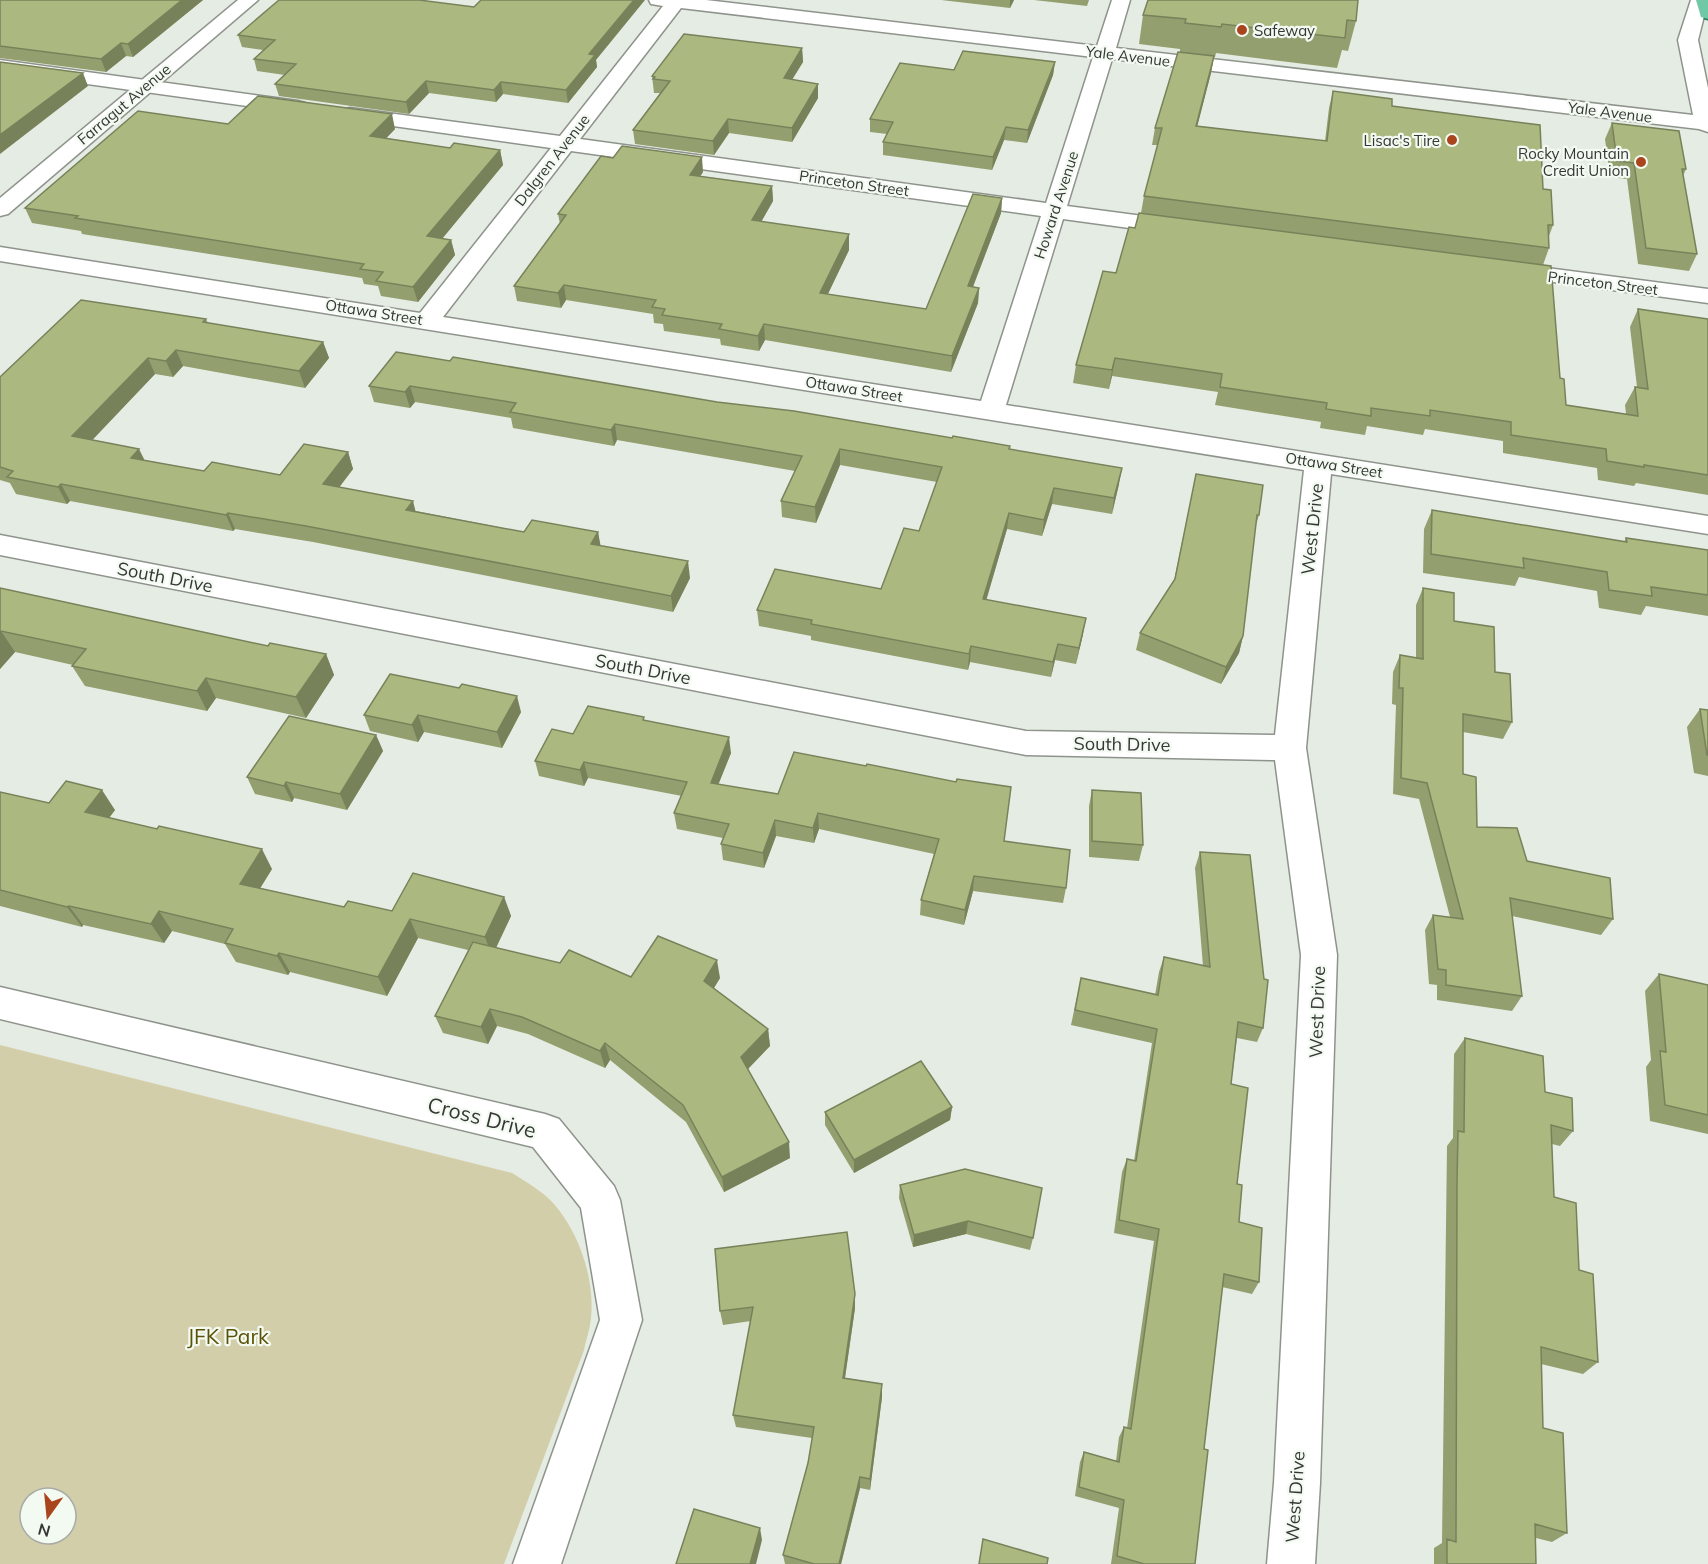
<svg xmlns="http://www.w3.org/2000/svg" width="1708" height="1564" viewBox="0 0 1708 1564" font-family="Mulish,sans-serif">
<rect width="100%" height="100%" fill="#e5ece3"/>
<path fill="#d3ceaa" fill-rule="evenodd" d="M0,1045L512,1173C526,1182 541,1190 553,1203C579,1232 595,1279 591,1318C590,1329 586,1340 584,1350L504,1564H0ZM30,1498H66V1534H30Z"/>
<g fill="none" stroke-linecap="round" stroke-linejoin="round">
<defs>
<g id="street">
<path d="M649,0H706L1097,46L1112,0H1130L1116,48L1693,115L1678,40L1691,0H1708L1698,40L1708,88V132L1699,129L1112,59L1067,206L1181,221L1189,223L1192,228L1189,233L1181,235L1063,219L1006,405L1708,516V534L1331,474L1306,748L1337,955L1320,1483L1315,1564H1267L1274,1483L1301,955L1275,760L1026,755L0,555V535L1026,731L1275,735L1304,470L0,261V247L420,313L551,148L350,120L343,118L340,114L343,110L350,108L560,136L663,6L651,4ZM681,8L1093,57L1046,203L580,139ZM571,151L1041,216L981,401L443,317Z"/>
<polygon points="0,60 298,101 305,103 308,107 305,111 298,113 0,72"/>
<polygon points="1509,263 1708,289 1708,303 1501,275 1497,270 1501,265"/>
<polygon points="0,987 545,1114 559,1119 614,1186 620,1200 642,1320 561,1564 513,1564 600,1320 581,1208 533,1147 0,1019"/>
</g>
<polygon id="secondary" points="238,0 258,0 8,214 0,216 0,198"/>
<polygon id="primary" points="1696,0 1708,0 1708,19 1701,17"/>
</defs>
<use href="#street" stroke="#8e948c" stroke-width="3"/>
<use href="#secondary" stroke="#8e948c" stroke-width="3"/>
<use href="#primary" stroke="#1e7d57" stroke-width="3"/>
<use href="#street" fill="#fff" fill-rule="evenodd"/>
<use href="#secondary" fill="#fff" fill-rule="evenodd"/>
<use href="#primary" fill="#71c8a6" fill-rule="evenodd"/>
</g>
<g fill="#939f6f">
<polygon points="0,0 203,0 133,57 126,56 106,72 0,58"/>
<polygon points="941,0 1014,0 1010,8"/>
<polygon points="1034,0 1089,0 1087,6"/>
<polygon points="1148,0 1356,21 1348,51 1342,50 1337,68 1216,53 1215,57 1214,57 1211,73 1197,126 1325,141 1329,108 1333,91 1392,106 1543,189 1553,225 1549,236 1549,248 1543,265 1560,378 1566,405 1626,414 1625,405 1635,387 1637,387 1630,327 1638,309 1708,319 1708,495 1636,483 1634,486 1598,480 1597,468 1503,453 1503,441 1425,429 1423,435 1367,426 1365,435 1320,428 1321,422 1215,405 1218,392 1112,376 1109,389 1073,383 1076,365 1141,213 1144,196 1158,145 1152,145 1155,128 1180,52 1180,49 1139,44 1143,15"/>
<polygon points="238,35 596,60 597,67 568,103 503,94 496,102 429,93 409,114 279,96 275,84 285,75 257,71 254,59 263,50 242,47"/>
<polygon points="802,48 803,62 792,80 818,84 818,98 792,142 729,133 714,155 635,144 633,130 660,93 654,93 652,76"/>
<polygon points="1055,62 1053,75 1027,143 1004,140 992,170 883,155 883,142 887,134 870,132 870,119 954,70"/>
<polygon points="1612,123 1686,169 1683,176 1697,254 1689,271 1638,264 1627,179 1610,177 1605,139"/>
<polygon points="228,124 395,129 386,138 450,148 500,150 503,165 442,239 451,240 455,255 418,302 381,296 378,286 364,284 362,278 82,234 81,231 32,223 25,208"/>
<polygon points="703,172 700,176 772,186 773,201 761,222 849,250 828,294 926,309 1002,198 1001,213 973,287 979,288 978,303 951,372 765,340 759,351 721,345 720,339 664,331 663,324 654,323 653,314 566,300 561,308 517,301 514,286 560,224 558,214"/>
<polygon points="206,319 208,323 323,342 329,358 305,388 183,366 173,377 155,374 92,440 144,460 204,471 280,475 348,452 353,469 339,487 416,511 524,532 598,532 600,546 690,578 673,612 313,542 235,529 233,531 70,501 67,504 16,494 10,483 0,480 0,377"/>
<polygon points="450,361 717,402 1010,449 1119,484 1112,514 1052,504 1042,536 1007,529 986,599 1083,634 1076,664 1055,660 1051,677 970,662 968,670 811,640 811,636 759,626 757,610 881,589 919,531 937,482 840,465 816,523 782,517 781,501 795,471 617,440 614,446 513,428 511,418 415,402 410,408 374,402 369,386"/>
<polygon points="1196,474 1259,515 1255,528 1243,636 1239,653 1221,684 1136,650 1140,633 1174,581"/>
<polygon points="1432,510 1624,542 1626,538 1708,550 1708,616 1646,606 1641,615 1599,608 1597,591 1519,577 1515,586 1423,573 1424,529"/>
<polygon points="0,588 268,646 326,654 334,675 306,718 216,698 207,711 85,686 72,666 73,665 15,652 0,669"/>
<polygon points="1423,588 1454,621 1495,672 1512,722 1503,739 1463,732 1463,774 1477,827 1613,919 1601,935 1512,916 1522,996 1512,1011 1437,1000 1437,985 1429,984 1425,930 1433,915 1450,917 1419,799 1393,794 1396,705 1392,704 1393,672 1400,655 1416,658 1416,605"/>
<polygon points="459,688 521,712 502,748 424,732 418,742 370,731 364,715"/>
<polygon points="1700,709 1708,710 1708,776 1694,773 1687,727"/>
<polygon points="645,721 731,753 718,784 1004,841 1066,888 1063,903 973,891 964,925 920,915 921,900 934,854 819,829 814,843 776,836 764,868 723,860 721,844 723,838 677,829 674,813 682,796 588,778 584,786 539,776 535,761 573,734"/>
<polygon points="376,735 383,751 347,810 294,798 292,802 255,794 247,777"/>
<polygon points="1092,790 1143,845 1139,861 1089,857 1089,806"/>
<polygon points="0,792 49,803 115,810 109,818 272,869 260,888 344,907 392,911 504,897 511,916 496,948 560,963 631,977 720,978 714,988 768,1029 770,1046 748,1069 790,1158 724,1192 686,1122 610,1060 605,1068 528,1034 497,1026 488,1044 443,1033 435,1016 468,950 418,938 387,996 290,972 288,975 236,962 225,944 172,931 164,943 83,925 82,927 0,906"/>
<polygon points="1200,852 1263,1028 1257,1042 1237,1038 1231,1084 1237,1184 1239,1222 1259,1282 1252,1294 1222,1287 1204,1449 1195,1564 1111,1564 1119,1508 1075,1496 1080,1462 1084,1452 1116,1461 1119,1437 1124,1427 1127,1428 1154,1241 1114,1233 1122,1172 1127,1159 1134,1161 1152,1043 1071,1025 1081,978 1155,995 1159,972 1164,957 1203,966 1195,868"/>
<polygon points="1659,974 1708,985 1708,1134 1650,1121 1646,1067 1651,1060 1645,991"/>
<polygon points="1465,1038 1545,1092 1573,1131 1560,1146 1552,1144 1554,1197 1579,1270 1598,1362 1583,1374 1541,1364 1543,1428 1567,1533 1552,1542 1536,1538 1536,1564 1434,1564 1434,1548 1442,1543 1447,1146 1453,1138 1454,1054"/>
<polygon points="952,1107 950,1120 854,1173 825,1125 825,1112"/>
<polygon points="900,1185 1033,1238 1030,1250 966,1234 913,1247 899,1198"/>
<polygon points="715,1249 855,1308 845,1378 882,1384 882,1397 870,1490 860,1488 841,1564 785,1564 783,1555 808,1463 812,1438 736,1427 733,1415 751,1321 723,1325 720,1311"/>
</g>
<g fill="#78825a">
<polygon points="182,0 203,0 133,57 128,44"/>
<polygon points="634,0 645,0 596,60 597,67 568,103 566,90 589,54"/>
<polygon points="1010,0 1014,0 1010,8"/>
<polygon points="121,43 126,56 106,72 101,59"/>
<polygon points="802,48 803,62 784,92 784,78"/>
<polygon points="1214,56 1211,73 1193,143 1196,126"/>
<polygon points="1055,62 1053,75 1027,143 1028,130"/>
<polygon points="83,73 88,86 0,154 0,135"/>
<polygon points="426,81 429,93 409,114 406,102"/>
<polygon points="501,82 503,94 496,102 494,90"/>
<polygon points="818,84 818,98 792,142 792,128"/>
<polygon points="392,114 395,129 374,151 370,136"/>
<polygon points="728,119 729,133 714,155 713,141"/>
<polygon points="1006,127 1004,140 992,170 993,157"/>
<polygon points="500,150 503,165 431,252 427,236"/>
<polygon points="702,157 703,172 691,190 690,175"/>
<polygon points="772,186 773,201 753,236 752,220"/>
<polygon points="1002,198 1001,213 967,302 968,286"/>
<polygon points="849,234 849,250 821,308 820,293"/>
<polygon points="451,240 455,255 418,302 413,287"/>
<polygon points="564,285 566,300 561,308 558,293"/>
<polygon points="979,288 978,303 951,372 952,356"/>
<polygon points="764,324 765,340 759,351 758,336"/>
<polygon points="323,342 329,358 305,388 299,371"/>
<polygon points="176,350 183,366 173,377 166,361"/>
<polygon points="148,358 155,374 80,453 72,436"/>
<polygon points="1115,358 1112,376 1109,389 1112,370"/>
<polygon points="410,386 415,402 410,408 405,392"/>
<polygon points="615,424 617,440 614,446 611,430"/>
<polygon points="139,449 147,465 131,458"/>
<polygon points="840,449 840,465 816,523 815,507"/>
<polygon points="348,452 353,469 329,501 323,484"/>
<polygon points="1122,468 1119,484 1112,514 1114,498"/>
<polygon points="61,484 70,501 67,504 58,487"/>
<polygon points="1054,488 1052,504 1042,536 1044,520"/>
<polygon points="413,501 417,517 406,510"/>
<polygon points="228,513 235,529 233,531 226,515"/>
<polygon points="1009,513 1007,529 982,615 983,599"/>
<polygon points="598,532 601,548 591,544"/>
<polygon points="688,561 690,578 673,612 671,596"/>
<polygon points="1086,618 1083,634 1076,664 1079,648"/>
<polygon points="1,631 15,652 0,669 0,633"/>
<polygon points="1243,636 1239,653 1221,684 1226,667"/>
<polygon points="1058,644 1055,660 1051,677 1053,662"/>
<polygon points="971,646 970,662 968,670 969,654"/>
<polygon points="326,654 334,675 306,718 296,697"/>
<polygon points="206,678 216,698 207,711 197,691"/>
<polygon points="517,696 521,712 502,748 497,732"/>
<polygon points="418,715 424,732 418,742 412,725"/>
<polygon points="376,735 383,751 347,810 340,794"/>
<polygon points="729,737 731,753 713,798 711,783"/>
<polygon points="584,762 588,778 584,786 580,770"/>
<polygon points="286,782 294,798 292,802 284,786"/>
<polygon points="102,790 115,810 98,832 85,812"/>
<polygon points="818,813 819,829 814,843 813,828"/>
<polygon points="775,820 776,836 764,868 763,853"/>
<polygon points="262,849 272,869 251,903 240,884"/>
<polygon points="974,876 973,891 964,925 965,910"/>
<polygon points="504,897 511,916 492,956 485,937"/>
<polygon points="69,906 83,925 82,927 67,907"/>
<polygon points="159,911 172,931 164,943 151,924"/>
<polygon points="410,919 418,938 387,996 378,977"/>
<polygon points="279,953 290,972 288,975 277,956"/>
<polygon points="717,960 720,978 707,999 704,981"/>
<polygon points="490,1009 497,1026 488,1044 481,1027"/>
<polygon points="768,1029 770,1046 743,1074 741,1057"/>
<polygon points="605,1043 610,1060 605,1068 600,1051"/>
<polygon points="952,1107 950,1120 854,1173 854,1160"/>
<polygon points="789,1142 790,1158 724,1192 722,1177"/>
<polygon points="968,1221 966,1234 913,1247 914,1235"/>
<polygon points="855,1294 855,1308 843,1391 843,1378"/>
<polygon points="882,1384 882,1397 870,1490 870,1479"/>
<polygon points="860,1477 860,1488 841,1564 839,1564"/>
<polygon points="760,1528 762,1540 756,1564 750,1564"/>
</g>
<g fill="#abb981" stroke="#78825a" stroke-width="1.5">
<polygon points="0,0 182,0 128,44 121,43 101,59 0,46"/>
<polygon points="279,0 419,0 474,7 481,0 634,0 589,54 595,55 566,90 501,82 494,90 426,81 406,102 275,84 296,64 254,59 275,40 238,35"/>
<polygon points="1148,0 1358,0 1356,21 1347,20 1345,38 1222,24 1221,27 1185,23 1186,19 1143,15"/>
<polygon points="684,34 802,48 784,78 818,84 792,128 728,119 713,141 633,130 670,81 653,79 655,77 652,76"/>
<polygon points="963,51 1055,62 1028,130 1006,127 993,157 883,142 893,122 870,119 900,63 954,70"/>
<polygon points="1178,52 1214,56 1196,126 1327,141 1333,91 1392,99 1392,106 1540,125 1543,189 1551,190 1553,225 1548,225 1549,248 1144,196 1162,128 1155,128"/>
<polygon points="0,62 83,73 0,135"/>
<polygon points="258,96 392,114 370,136 450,148 454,143 500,150 427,236 451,240 413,287 376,281 383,272 360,269 364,264 75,218 78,216 25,208 138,111 228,124"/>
<polygon points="1612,123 1679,131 1686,169 1682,169 1697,254 1646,248 1634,163 1617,161"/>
<polygon points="622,146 702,157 690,175 772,186 752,220 849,234 820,293 926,309 973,194 1002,198 968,286 979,288 952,356 764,324 758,336 719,329 722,324 662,315 665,309 652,307 656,300 564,285 558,293 514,286 566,215 558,214 601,156 613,158"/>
<polygon points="1139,213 1551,266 1560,378 1564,379 1566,405 1638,416 1635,387 1648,389 1638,309 1708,319 1708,475 1644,465 1644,467 1607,461 1606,449 1511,435 1511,422 1430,410 1430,416 1371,408 1371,416 1326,409 1327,403 1220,387 1222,374 1115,358 1112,370 1076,365 1103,271 1116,273 1129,227 1135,228"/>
<polygon points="81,300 206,319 203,322 323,342 299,371 176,350 166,361 148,358 72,436 139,449 131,458 204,471 212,462 280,475 304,444 348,452 323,484 413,501 406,510 524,532 532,520 598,532 591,544 688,561 671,596 306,526 228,513 226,515 61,484 58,487 7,477 13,471 0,467 0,377"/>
<polygon points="396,352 450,361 453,357 717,402 794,411 952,438 953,436 1010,446 1009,449 1122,468 1114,498 1054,488 1044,520 1009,513 983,599 1086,618 1079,648 1058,644 1053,662 971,646 969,654 811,624 812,620 757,610 775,569 881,589 904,528 919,531 942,467 840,449 815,507 781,501 802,456 615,424 611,430 510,412 516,403 410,386 405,392 369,386"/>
<polygon points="1196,474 1263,485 1259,515 1257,515 1243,636 1226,667 1140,633 1175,579"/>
<polygon points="1432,510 1627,542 1626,538 1708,550 1708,595 1651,587 1652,596 1609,590 1607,572 1523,558 1524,568 1431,554"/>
<polygon points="0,588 268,646 270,643 326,654 296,697 206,678 197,691 72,666 86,649 1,631 0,633"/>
<polygon points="1423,588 1454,593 1454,621 1494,627 1495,672 1510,674 1512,722 1463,714 1463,774 1476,777 1477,827 1517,828 1527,861 1610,878 1613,919 1510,898 1522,996 1446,985 1446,970 1438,969 1433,915 1463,919 1427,783 1401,778 1403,688 1399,688 1400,655 1423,659"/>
<polygon points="390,674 459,688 462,684 517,696 497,732 418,715 412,725 364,715"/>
<polygon points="588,706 644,717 643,720 729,737 711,783 778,794 794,752 866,766 867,764 956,782 957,779 1011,787 1004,841 1070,850 1066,888 974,876 965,910 921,900 939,839 818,813 813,828 775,820 763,853 721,844 729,824 674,813 687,782 584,762 580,770 535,761 552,729 573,734"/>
<polygon points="1700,709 1708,710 1708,755 1707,755"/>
<polygon points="289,716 376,735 340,794 286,782 284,786 247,777"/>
<polygon points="66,781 102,790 85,812 157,829 159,826 262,849 240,884 344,907 348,901 392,911 413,873 504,897 485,937 410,919 378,977 279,953 277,956 225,943 233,929 159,911 151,924 69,906 67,907 0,890 0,792 49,803"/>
<polygon points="1092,790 1141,793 1143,845 1092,841"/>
<polygon points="1200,852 1250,855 1264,979 1268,980 1263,1028 1238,1022 1231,1084 1248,1088 1237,1184 1242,1185 1239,1222 1262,1228 1259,1282 1224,1274 1204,1449 1208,1450 1195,1564 1144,1564 1117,1556 1124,1500 1079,1487 1084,1452 1119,1462 1124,1427 1131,1429 1159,1229 1119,1220 1127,1159 1136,1161 1157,1029 1075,1010 1081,978 1158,995 1164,957 1210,967"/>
<polygon points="658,936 717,960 704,981 768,1029 741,1057 789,1142 722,1177 683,1105 605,1043 600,1051 522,1017 490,1009 481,1027 435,1016 473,942 560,963 569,950 631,977"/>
<polygon points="1659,974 1708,985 1708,1115 1665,1105 1660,1051 1666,1052"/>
<polygon points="1465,1038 1543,1056 1545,1092 1572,1098 1573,1131 1551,1125 1554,1197 1576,1203 1579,1270 1593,1274 1598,1362 1541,1347 1543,1428 1563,1433 1567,1533 1535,1524 1536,1564 1447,1564 1447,1539 1456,1542 1457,1182 1458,1131 1464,1132"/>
<polygon points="921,1061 952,1107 854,1160 825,1112"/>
<polygon points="965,1169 1042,1188 1033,1238 968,1221 914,1235 900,1185"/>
<polygon points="847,1232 855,1294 843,1378 882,1384 870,1479 860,1477 839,1564 814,1564 783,1555 808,1463 814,1427 733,1415 753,1307 720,1311 715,1249"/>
<polygon points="694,1509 760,1528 750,1564 676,1564"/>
<polygon points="983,1539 1048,1558 1047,1564 979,1564"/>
</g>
<g fill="#aa441c" stroke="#f3faf1" stroke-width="2">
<circle cx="1242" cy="30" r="6"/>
<circle cx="1452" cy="140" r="6"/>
<circle cx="1641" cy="162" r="6"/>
</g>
<g text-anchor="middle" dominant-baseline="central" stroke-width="4.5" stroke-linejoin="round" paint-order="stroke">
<g font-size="15" fill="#343734" stroke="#f3faf1" text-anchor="end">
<text x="1254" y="30" text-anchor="start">Safeway</text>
<text x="1440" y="140">Lisac's Tire</text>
<text x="1629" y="153">Rocky Mountain<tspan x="1629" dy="17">Credit Union</tspan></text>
</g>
<g font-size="15" fill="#343734" stroke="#f3faf1">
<text transform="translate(1128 56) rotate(7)">Yale Avenue</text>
<text transform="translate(124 104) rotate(-40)">Farragut Avenue</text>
<text transform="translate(1610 112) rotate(7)">Yale Avenue</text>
<text transform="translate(552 160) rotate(-52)">Dalgren Avenue</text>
<text transform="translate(854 183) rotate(8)">Princeton Street</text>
<text transform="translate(1056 205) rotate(-72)">Howard Avenue</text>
<text transform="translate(1603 283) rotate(7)">Princeton Street</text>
<text transform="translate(374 312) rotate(9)">Ottawa Street</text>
<text transform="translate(854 389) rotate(9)">Ottawa Street</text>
<text transform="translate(1334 465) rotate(9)">Ottawa Street</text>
</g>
<g font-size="18" fill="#343734" stroke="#f3faf1">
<text transform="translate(1312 529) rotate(-84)">West Drive</text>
<text transform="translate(165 577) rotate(11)">South Drive</text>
<text transform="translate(643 669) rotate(11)">South Drive</text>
<text transform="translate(1122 744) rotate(1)">South Drive</text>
<text transform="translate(1317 1012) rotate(-88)">West Drive</text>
<text transform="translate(1295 1497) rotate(-86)">West Drive</text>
</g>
<g font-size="21" fill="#343734" stroke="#f3faf1">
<text transform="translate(482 1117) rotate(14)">Cross Drive</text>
</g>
<g font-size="21" fill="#5c5108" stroke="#f3faf1">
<text x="228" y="1336">JFK Park</text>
</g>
</g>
<g transform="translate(48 1516) rotate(195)"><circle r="28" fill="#f3faf1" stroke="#a7aca5" stroke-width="1.5"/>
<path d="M0-4.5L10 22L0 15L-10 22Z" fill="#aa441c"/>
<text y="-9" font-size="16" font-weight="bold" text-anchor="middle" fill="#343734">N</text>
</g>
</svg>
